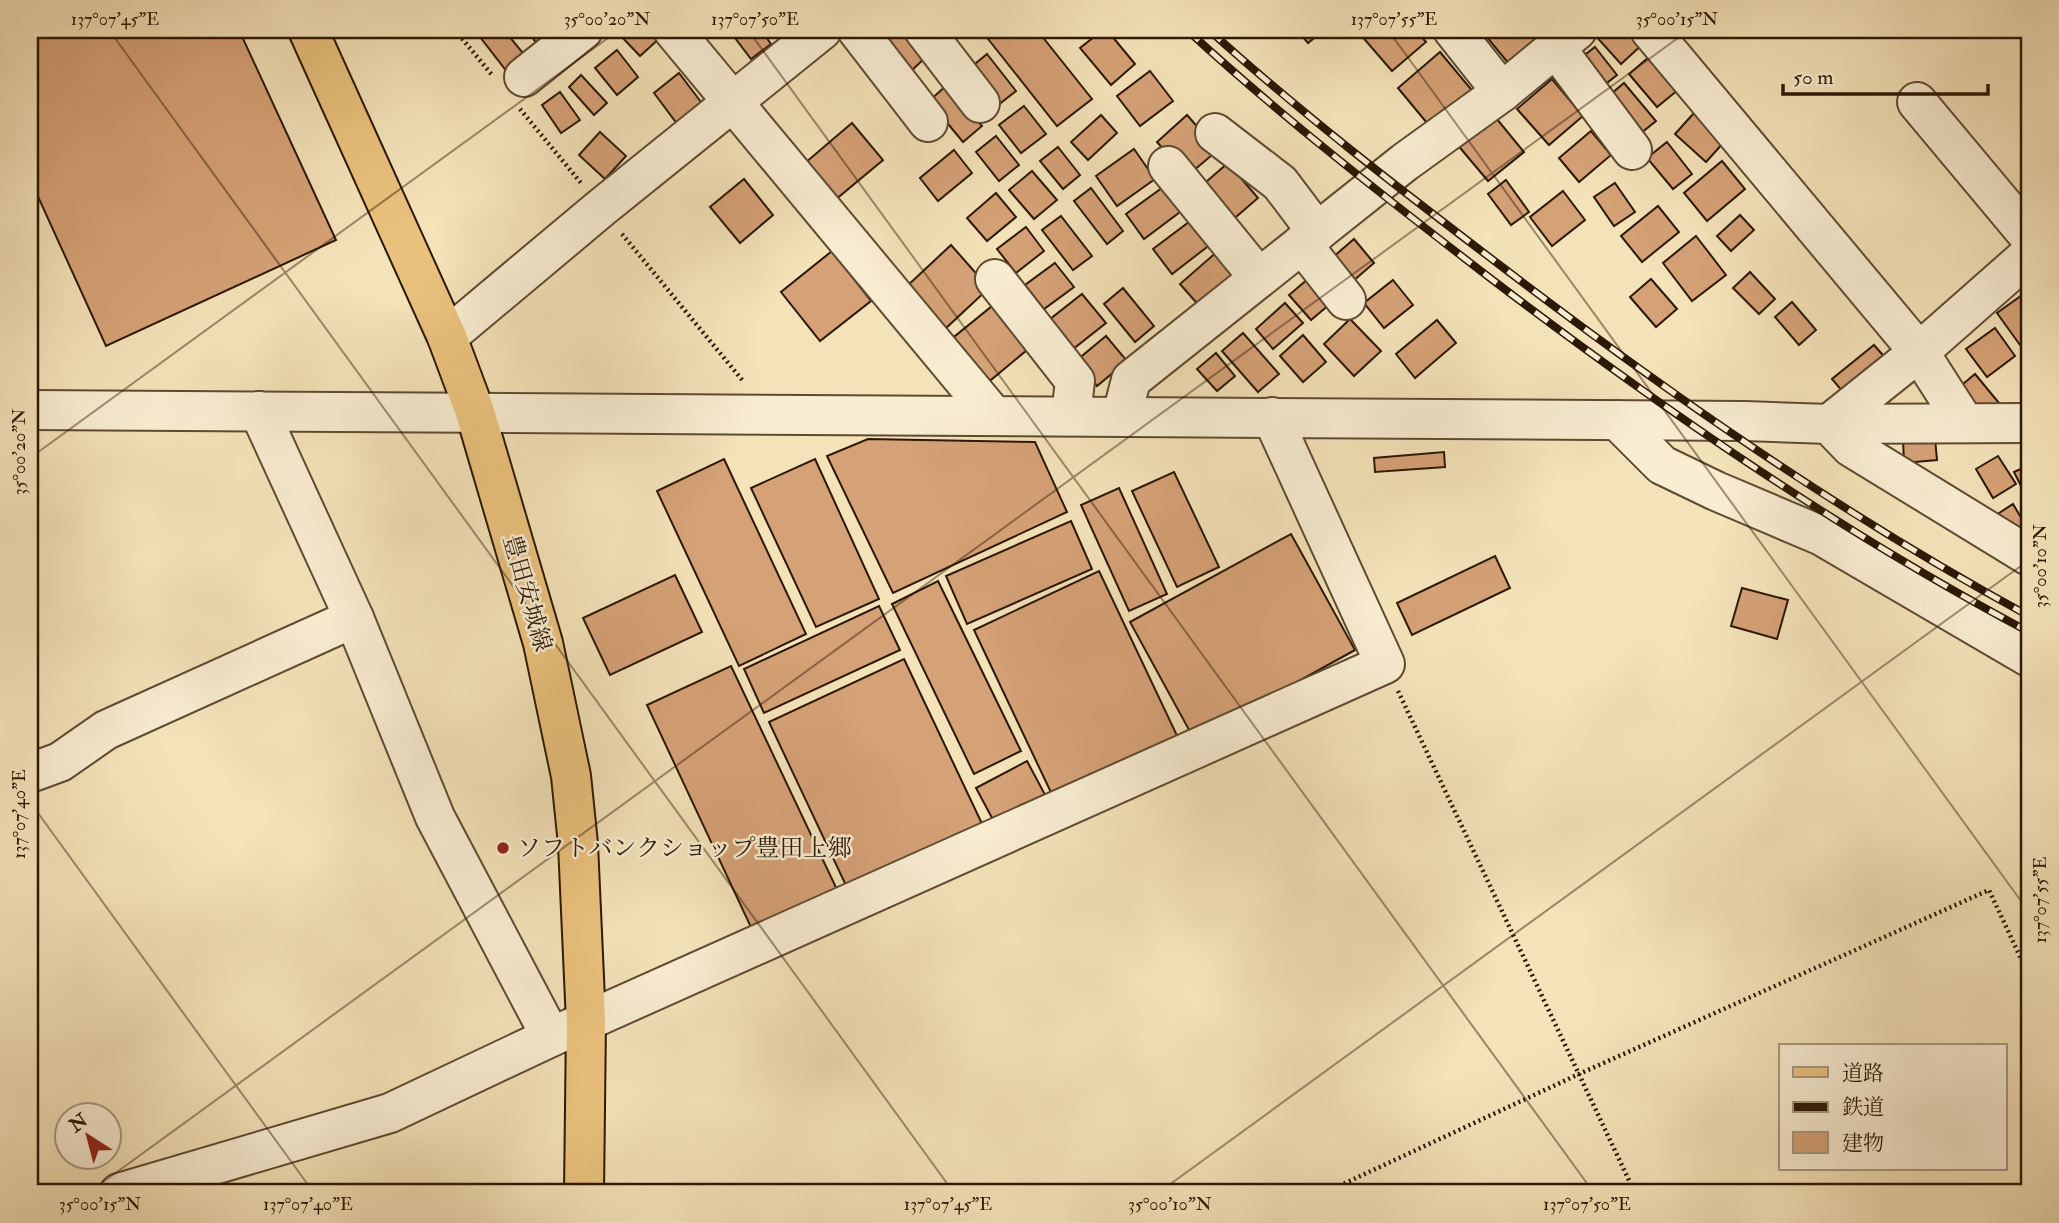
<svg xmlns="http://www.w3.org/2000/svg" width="2059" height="1223" viewBox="0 0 2059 1223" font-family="'IM FELL Double Pica','Noto Serif JP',serif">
<rect width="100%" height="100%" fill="#f4e2b8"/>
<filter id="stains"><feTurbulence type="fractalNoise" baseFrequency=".00286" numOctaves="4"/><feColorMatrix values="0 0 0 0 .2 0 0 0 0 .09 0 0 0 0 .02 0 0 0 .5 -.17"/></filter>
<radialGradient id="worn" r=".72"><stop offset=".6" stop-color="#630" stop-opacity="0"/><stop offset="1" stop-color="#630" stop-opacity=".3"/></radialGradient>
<g fill="#d5a176" stroke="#2c1806" stroke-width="2">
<polygon points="30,30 239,30 336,240 106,346 30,179"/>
<polygon points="489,30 504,30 527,58 508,73 480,37"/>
<polygon points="527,30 556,30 545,55"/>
<polygon points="624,30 655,30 661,37 640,56 619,34"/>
<polygon points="729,30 761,30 771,44 751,59"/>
<polygon points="896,30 904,30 928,55 909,73 882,43"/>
<polygon points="981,30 1037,30 1092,99 1057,126"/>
<polygon points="1103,30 1107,30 1135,64 1111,85 1080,48"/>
<polygon points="1297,30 1324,30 1308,43"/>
<polygon points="1363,30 1416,30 1426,42 1392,71 1359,33"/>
<polygon points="1481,30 1540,30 1550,41 1514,70"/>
<polygon points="1597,30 1633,30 1645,42 1621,64 1593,33"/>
<polygon points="1595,47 1617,75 1594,93 1572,65"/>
<polygon points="617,50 638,77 617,95 595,68"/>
<polygon points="1440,52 1475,94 1432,129 1398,88"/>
<polygon points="987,54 1016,91 998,105 969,69"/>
<polygon points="1649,57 1678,90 1657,107 1629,74"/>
<polygon points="1150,71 1173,101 1140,126 1117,96"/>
<polygon points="679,73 707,110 681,129 654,93"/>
<polygon points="581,75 607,103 594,115 569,87"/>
<polygon points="1552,79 1583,116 1549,145 1517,109"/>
<polygon points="1624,83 1656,121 1636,137 1605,99"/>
<polygon points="947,85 982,126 963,142 929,101"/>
<polygon points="560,92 580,120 561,133 542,105"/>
<polygon points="1024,106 1046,134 1021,153 999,125"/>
<polygon points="1492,113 1524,152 1488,181 1456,143"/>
<polygon points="1694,113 1725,141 1706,162 1675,134"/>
<polygon points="1101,115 1117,133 1088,160 1071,142"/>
<polygon points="1187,115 1218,150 1187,176 1157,142"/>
<polygon points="852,123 883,160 829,205 798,169"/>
<polygon points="1591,131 1611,155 1579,182 1559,158"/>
<polygon points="600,132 626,156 605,179 579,155"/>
<polygon points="996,136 1019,165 999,181 976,152"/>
<polygon points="1667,142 1692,174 1673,189 1647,158"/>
<polygon points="1058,147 1080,175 1063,189 1040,161"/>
<polygon points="1134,149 1155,179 1117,206 1096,176"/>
<polygon points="954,150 972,173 938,201 920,178"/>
<polygon points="1722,161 1745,189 1707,221 1684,193"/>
<polygon points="1228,163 1258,198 1229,223 1199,188"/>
<polygon points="1032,171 1057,200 1034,219 1009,190"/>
<polygon points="744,179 773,215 740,243 710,207"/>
<polygon points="1506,180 1529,212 1511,225 1488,194"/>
<polygon points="1615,183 1635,212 1614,226 1594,197"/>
<polygon points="1091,188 1123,231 1107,244 1074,201"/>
<polygon points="1162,188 1180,212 1144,239 1126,214"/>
<polygon points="1563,191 1585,220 1552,246 1530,217"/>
<polygon points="996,193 1016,217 987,241 967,218"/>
<polygon points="1658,206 1679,232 1642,262 1621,236"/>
<polygon points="1740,215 1754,230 1731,251 1717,236"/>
<polygon points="1061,216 1092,256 1073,270 1042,230"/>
<polygon points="1193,219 1211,244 1172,274 1153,249"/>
<polygon points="1026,227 1044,251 1016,273 997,249"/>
<polygon points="1696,236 1726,275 1692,301 1663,263"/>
<polygon points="1354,239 1374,263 1345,288 1325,264"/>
<polygon points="951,245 989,288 945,329 906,287"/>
<polygon points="1219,250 1241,275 1202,309 1180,284"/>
<polygon points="832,251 871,301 820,341 781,292"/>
<polygon points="1055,263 1074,287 1044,309 1025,285"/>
<polygon points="1750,272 1775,299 1759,314 1733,288"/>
<polygon points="1308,279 1330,304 1311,320 1289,295"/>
<polygon points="1651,279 1677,309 1656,327 1630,297"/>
<polygon points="1393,280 1413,305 1384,328 1364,303"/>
<polygon points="1123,288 1154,326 1135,342 1104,304"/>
<polygon points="2025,293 2029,300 2029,339 2020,345 1997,313"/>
<polygon points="1082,294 1106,323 1063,357 1040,327"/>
<polygon points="997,302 1033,345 986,384 949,341"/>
<polygon points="1792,302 1816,330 1799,345 1775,317"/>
<polygon points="1285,303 1303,323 1273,349 1256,329"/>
<polygon points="1350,319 1381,351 1354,376 1324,344"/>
<polygon points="1437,320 1456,343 1415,378 1396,354"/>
<polygon points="1995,328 2015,356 1987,377 1966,349"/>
<polygon points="1243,333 1279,374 1258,392 1222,351"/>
<polygon points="1303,335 1326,362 1303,382 1280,356"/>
<polygon points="1106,336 1127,361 1097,386 1076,361"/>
<polygon points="1874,345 1895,369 1853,404 1832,379"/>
<polygon points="1216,353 1235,376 1217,391 1197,369"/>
<polygon points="1975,374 1999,403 1982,418 1957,389"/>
<polygon points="1935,438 1937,460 1904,463 1903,440"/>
<polygon points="868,439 1035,442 1067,512 893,593 827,456"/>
<polygon points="1444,452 1445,467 1375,472 1374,458"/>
<polygon points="1998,456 2016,484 1993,498 1976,469"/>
<polygon points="724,459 806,634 739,666 657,491"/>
<polygon points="815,459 879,599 816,627 751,488"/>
<polygon points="2029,465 2029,502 2014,472"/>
<polygon points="1174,472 1219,567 1177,587 1132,491"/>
<polygon points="1119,488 1167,594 1129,611 1081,505"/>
<polygon points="2013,504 2029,531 2010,544 1993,517"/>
<polygon points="1071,521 1092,569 967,624 946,576"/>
<polygon points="1291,534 1355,650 1194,739 1130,622"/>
<polygon points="1495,556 1510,588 1412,635 1397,603"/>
<polygon points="1099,571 1181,744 1056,803 974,630"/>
<polygon points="675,575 702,632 610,675 583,618"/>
<polygon points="938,581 1021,751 974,774 892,604"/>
<polygon points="1742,588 1788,600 1777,639 1731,626"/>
<polygon points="879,606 900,650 764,713 744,669"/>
<polygon points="904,659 985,830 850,894 769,722"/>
<polygon points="731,666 841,898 756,938 647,705"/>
<polygon points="1027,761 1051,806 1000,833 976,788"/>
</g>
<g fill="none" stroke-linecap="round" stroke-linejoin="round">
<defs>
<g id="minor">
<polyline points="673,30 992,414"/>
<polyline points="857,30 928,122"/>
<polyline points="924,30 980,103"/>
<polyline points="1453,30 1502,92"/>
<polyline points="1650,30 1919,352 1964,422"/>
<polyline points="1556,48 1632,150"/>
<polyline points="524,77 583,30"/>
<polyline points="1917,102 2029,236"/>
<polyline points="1215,133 1280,183 1317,232"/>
<polyline points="1168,166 1259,278"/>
<polyline points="1302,244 1346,300"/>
<polyline points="2029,255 1919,352 1829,424 1851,447 2029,556"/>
<polyline points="995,279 1075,381 1071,415"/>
<polyline points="447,337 601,208 822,30"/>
<polyline points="30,410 1745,421 1829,424 2029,423"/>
<polyline points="259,411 354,618 435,817 551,1037"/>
<polyline points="1122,415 1131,380 1405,162 1502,92 1577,30"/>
<polyline points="1617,420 1662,465 1716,491 1822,536 2029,657"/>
<polyline points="30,773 60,762 106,730 354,618"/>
<polyline points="119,1193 390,1113 551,1037 1385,664 1272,417"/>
</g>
<polyline id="major" points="308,30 447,337 475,412 543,643 571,776 578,844 586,1022 584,1193"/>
</defs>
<use href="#minor" stroke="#5e4a32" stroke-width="42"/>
<use href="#major" stroke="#2c1806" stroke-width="42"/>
<g stroke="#2c1806" stroke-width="4.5" stroke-dasharray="2 3.5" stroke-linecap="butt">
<polyline points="455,30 492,75"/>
<polyline points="520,109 581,183"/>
<polyline points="622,234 743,381"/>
<polyline points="1398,691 1635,1193"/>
<polyline points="1324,1193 1579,1074 1989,890 2029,976"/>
</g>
<use href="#minor" stroke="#f8ecd1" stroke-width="38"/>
<use href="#major" stroke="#eac17c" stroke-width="38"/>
<defs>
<g id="rail">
<path d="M1187,30C1283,118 1386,198 1490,278C1661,408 1839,531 2029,632"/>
<path d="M1209,30C1302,114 1401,190 1501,266C1669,394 1843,515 2029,616"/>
</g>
</defs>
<use href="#rail" stroke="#2c1806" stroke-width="8"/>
<use href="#rail" stroke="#f8ecd1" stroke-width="5" stroke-dasharray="16" stroke-linecap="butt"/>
</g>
<path fill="none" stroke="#2c1806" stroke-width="2" stroke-opacity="0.45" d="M109,30L954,1193M748,30L1594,1193M1388,30L2029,912M2028,30L2029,32M30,458L619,30M30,802L314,1193M88,1193L1689,30M1158,1193L2029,560"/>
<circle fill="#8f2418" stroke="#f8ecd1" stroke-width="2.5" cx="503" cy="848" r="7"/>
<g text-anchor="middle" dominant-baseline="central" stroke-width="5" stroke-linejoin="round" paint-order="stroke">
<g font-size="24" fill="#2c1806" stroke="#f8ecd1">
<text transform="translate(527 593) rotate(74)">豊田安城線</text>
</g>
<g font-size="24" fill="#2c1806" stroke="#f8ecd1" text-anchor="start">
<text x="517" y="848">ソフトバンクショップ豊田上郷</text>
</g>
</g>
<rect width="2059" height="1223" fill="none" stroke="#f4e2b8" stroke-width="77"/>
<rect x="1779" y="1044" width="228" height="126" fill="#f8ecd1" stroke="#a69780" stroke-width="2"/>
<rect x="1793" y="1067" width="35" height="10" fill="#eac17c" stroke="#a69780" stroke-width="2"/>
<text x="1842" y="1080" font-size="21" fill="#2c1806">道路</text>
<rect x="1793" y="1102" width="35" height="10" fill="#2c1806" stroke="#a69780" stroke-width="2"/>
<text x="1842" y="1114" font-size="21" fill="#2c1806">鉄道</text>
<rect x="1793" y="1132" width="35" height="21" fill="#d5a176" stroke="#a69780" stroke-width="2"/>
<text x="1842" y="1150" font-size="21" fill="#2c1806">建物</text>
<g transform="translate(88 1136) rotate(324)"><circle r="33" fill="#f8ecd1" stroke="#a69780" stroke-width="2"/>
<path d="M0-5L12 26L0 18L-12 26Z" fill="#8f2418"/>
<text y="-10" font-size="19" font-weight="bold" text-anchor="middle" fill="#2c1806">N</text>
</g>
<path d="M1783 84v10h205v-10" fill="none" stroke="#2c1806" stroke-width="3.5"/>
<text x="1793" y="84" font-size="21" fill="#2c1806" stroke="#f8ecd1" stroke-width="5" paint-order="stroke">50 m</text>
<rect x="38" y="38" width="1983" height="1146" fill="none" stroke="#2c1806" stroke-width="2.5"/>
<g font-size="18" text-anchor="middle" fill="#2c1806">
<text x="115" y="25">137°07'45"E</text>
<text x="607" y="25">35°00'20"N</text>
<text x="755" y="25">137°07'50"E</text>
<text x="1394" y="25">137°07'55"E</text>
<text x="1677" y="25">35°00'15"N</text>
<text transform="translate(19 452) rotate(-90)" y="6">35°00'20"N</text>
<text transform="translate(2040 566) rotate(-90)" y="6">35°00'10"N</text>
<text transform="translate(19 814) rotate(-90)" y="6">137°07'40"E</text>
<text transform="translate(2040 900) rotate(-90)" y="6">137°07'55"E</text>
<text x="100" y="1210">35°00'15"N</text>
<text x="308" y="1210">137°07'40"E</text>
<text x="948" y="1210">137°07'45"E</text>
<text x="1170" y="1210">35°00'10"N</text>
<text x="1587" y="1210">137°07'50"E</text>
</g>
<rect width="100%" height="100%" filter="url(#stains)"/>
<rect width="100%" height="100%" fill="url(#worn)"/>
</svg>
